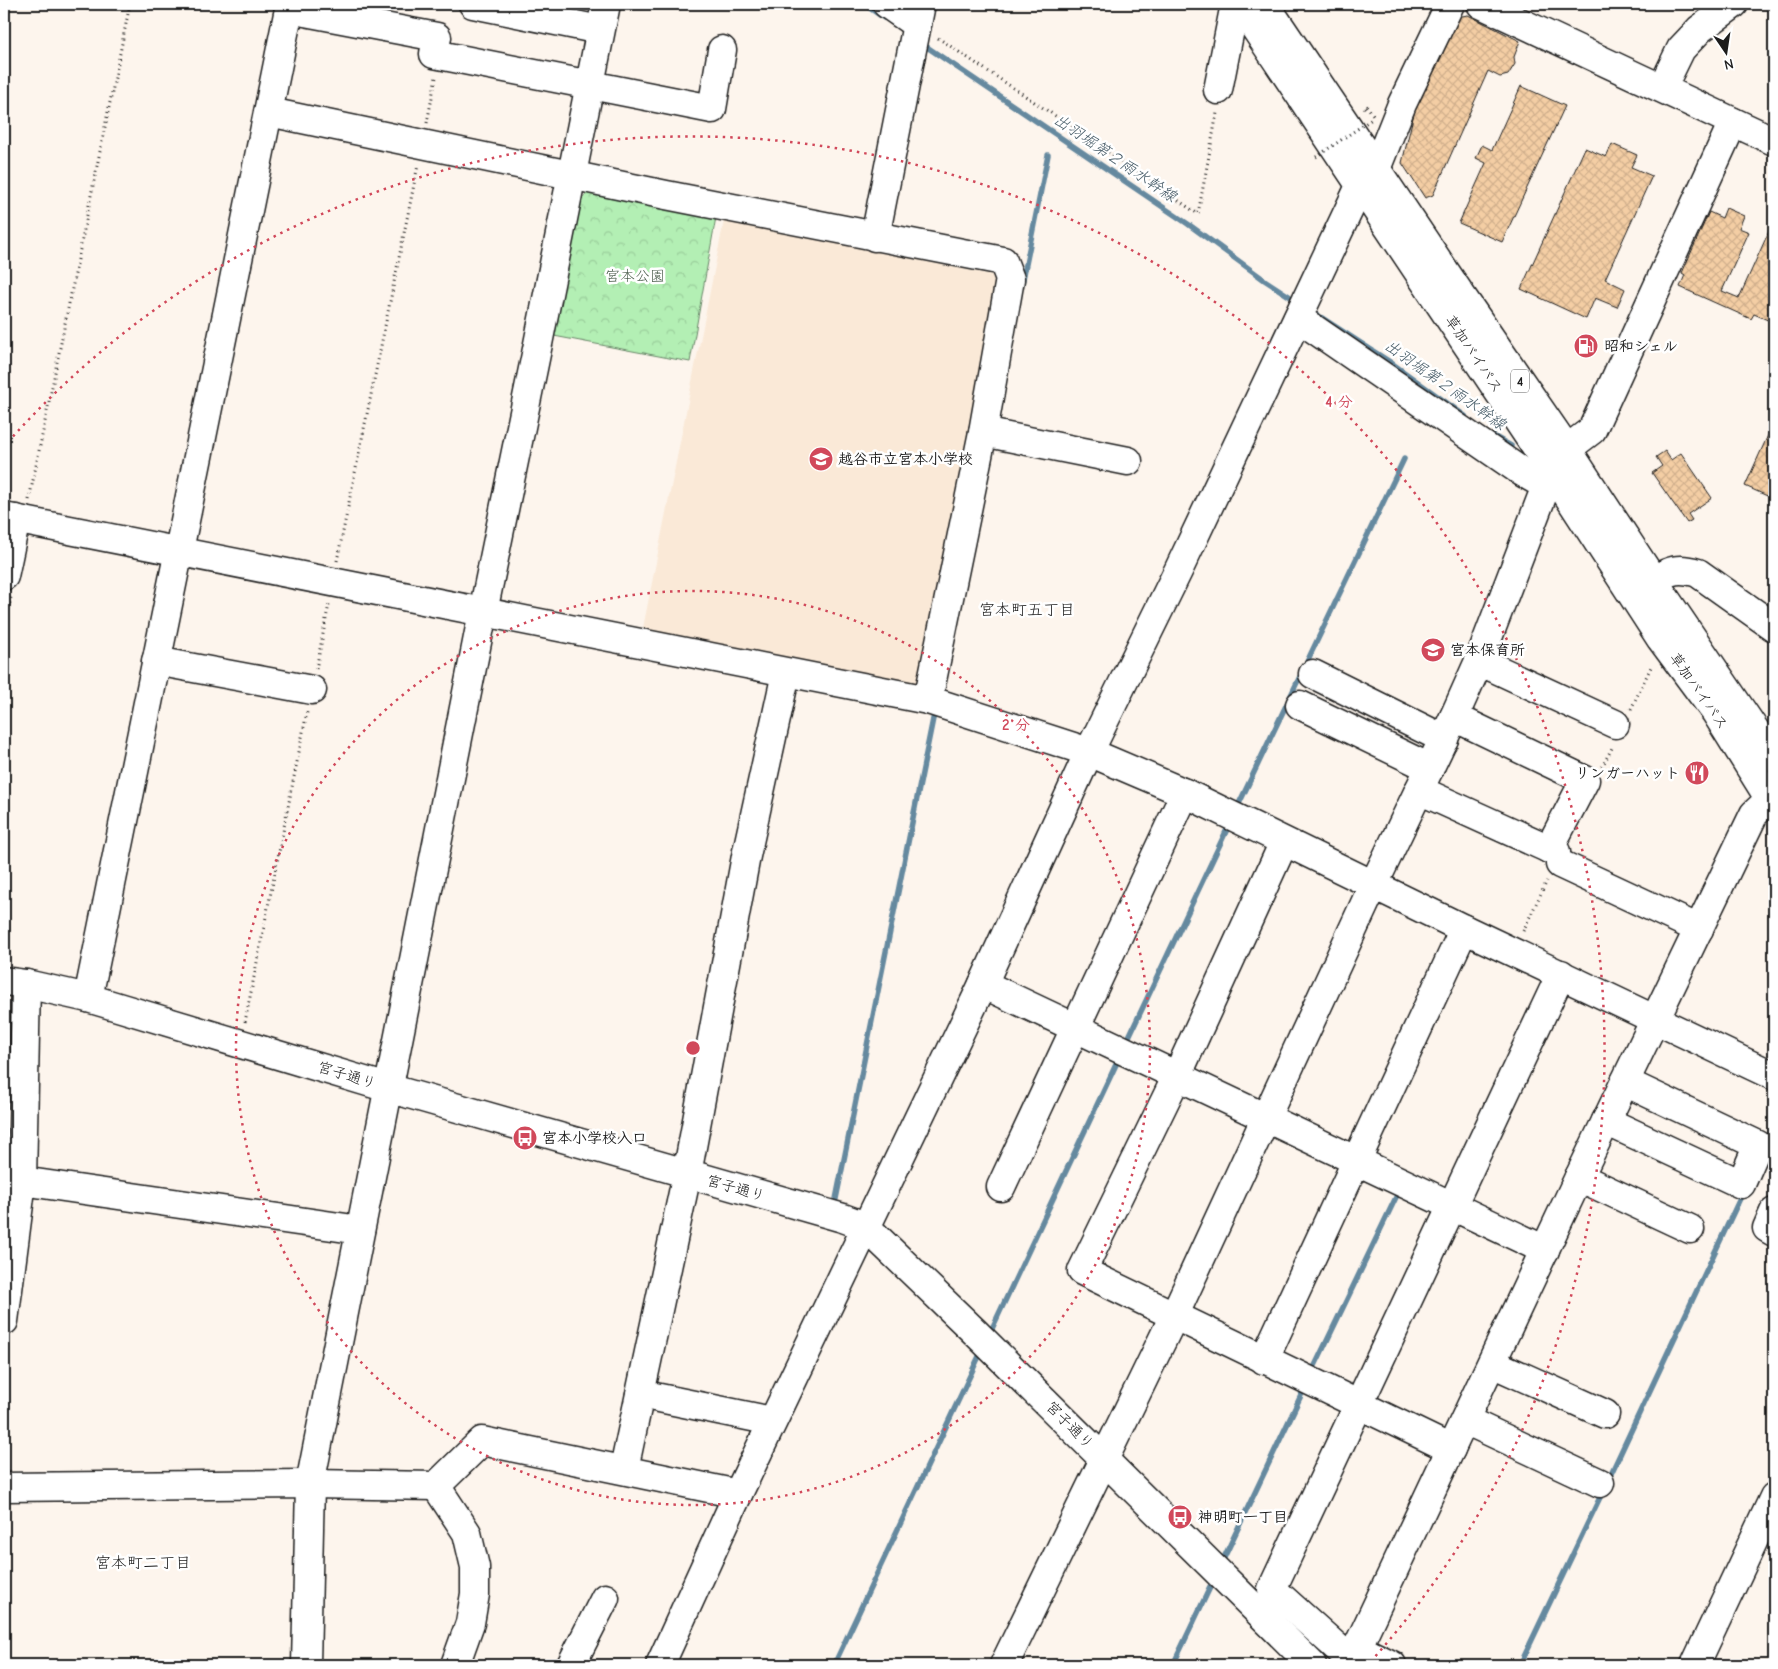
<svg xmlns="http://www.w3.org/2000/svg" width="1778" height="1669" viewBox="0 0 1778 1669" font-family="'Comic Neue','Klee One',sans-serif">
<defs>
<pattern id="park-crowns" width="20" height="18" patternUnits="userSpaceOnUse" patternTransform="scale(1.25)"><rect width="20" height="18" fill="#b3efb4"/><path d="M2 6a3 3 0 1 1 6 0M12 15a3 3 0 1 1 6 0" fill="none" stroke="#99cc9a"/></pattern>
<pattern id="building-cross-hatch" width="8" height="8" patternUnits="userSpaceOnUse" patternTransform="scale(1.25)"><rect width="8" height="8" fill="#f4cea4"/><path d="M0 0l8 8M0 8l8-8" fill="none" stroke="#d1b08d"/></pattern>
</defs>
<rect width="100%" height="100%" fill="#fdf5ed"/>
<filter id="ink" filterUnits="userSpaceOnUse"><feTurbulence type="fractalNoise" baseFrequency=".02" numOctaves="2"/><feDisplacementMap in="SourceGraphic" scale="10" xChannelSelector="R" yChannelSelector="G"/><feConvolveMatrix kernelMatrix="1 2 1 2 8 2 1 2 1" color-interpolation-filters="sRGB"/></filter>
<g filter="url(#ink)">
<polygon fill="#fae9d7" points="724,221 993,275 1000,285 921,684 909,687 642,633"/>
<polygon fill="url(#park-crowns)" stroke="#688668" points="588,192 716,217 690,362 554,336 580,201"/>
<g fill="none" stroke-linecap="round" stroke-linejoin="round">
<g stroke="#65899f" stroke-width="5.5">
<polyline points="864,4 884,18"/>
<polyline points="924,45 1188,224 1266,281 1289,296"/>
<polyline points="1022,284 1048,155"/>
<polyline points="1316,314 1390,362 1465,416"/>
<polyline points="1493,436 1511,446"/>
<polyline points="1236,810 1404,459"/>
<polyline points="1126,1043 1230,823"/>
<polyline points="1766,1143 1774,1126"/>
<polyline points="836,1199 935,709"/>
<polyline points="989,1335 1120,1056"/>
<polyline points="1311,1374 1399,1191"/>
<polyline points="1608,1480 1743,1192"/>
<polyline points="1221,1564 1305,1387"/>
<polyline points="834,1665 982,1350"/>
<polyline points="1173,1665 1214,1579"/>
<polyline points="1520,1665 1603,1491"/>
</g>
</g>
<g fill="url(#building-cross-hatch)" stroke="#1c1c1c">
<polygon points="1468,15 1520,41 1514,57 1515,64 1508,75 1500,77 1488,71 1433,195 1425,198 1402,163 1416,105 1456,17"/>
<polygon points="1521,86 1565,106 1502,242 1459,223 1486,163 1476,158 1482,145 1492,150"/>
<polygon points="1612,144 1637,155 1631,167 1652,176 1605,279 1625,289 1617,307 1595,298 1586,319 1521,289 1585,148 1606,157"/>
<polygon points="1726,208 1744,216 1739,228 1749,232 1722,291 1739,298 1774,220 1774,312 1770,321 1754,314 1751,319 1680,287 1685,275 1682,273 1709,212 1722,218"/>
<polygon points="1769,433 1774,435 1774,499 1745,486"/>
<polygon points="1665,451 1671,460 1681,453 1712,498 1688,514 1692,520 1687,523 1652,473 1662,466 1656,457"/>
</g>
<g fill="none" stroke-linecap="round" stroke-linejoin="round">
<defs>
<g id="minor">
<polyline points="473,4 600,30"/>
<polyline points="887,4 917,25"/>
<polyline points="1481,4 1774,141"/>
<polyline points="289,9 437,37 434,54 712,109 722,50"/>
<polyline points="1662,88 1681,49 1700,29 1734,4"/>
<polyline points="1218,90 1235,4"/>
<polyline points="269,112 666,195 1003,261 1010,279 983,432 928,700"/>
<polyline points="875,237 921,4"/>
<polyline points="983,432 1128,461"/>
<polyline points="1567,449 1592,430 1733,122"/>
<polyline points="4,517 928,700 1089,752 1185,793 1464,929 1774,1076"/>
<polyline points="4,576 16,519"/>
<path d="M1653,580C1671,570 1678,567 1698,573L1774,627"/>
<polyline points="156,661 312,690"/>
<polyline points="1479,661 1615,724"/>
<polyline points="1313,674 1444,739"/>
<polyline points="1300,705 1430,768"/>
<polyline points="1454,717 1585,780 1549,849"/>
<polyline points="1419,790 1556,852"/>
<polyline points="1284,842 1177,1076 1082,1271 1451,1449"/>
<polyline points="1560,864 1699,929"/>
<polyline points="4,981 26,984 88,998 388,1088 843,1218 865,1226 975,1332 1312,1665"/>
<polyline points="983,984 1545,1250"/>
<polyline points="88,998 290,4"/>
<polyline points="1606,1121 1741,1184 1758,1145 1625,1082"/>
<polyline points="1579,1177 1690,1229"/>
<polyline points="22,1181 360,1230"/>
<polyline points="1001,1187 1185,793"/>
<polyline points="1774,1212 1767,1228 1774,1232"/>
<polyline points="4,1321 22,1181 26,984"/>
<polyline points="1264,1360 1464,929"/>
<polyline points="1492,1363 1605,1414"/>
<polyline points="640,1394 772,1421"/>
<polyline points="1465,1420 1600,1483"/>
<polyline points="624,1469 687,1174 746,856 786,673"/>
<polyline points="436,1486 467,1533 475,1567 475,1594 470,1623 455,1665"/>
<polyline points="4,1487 310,1484 436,1486 482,1441 738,1494"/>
<polyline points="1357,1648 1392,1665"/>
<polyline points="1351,1660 1272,1589 1561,974"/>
<polyline points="306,1665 310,1484 483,612 536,354 606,4"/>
<polyline points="571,1665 605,1598"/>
<polyline points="660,1665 738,1494 983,984 1089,752 1178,571 1361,184 1376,169 1402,104 1450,4"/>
<polyline points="1004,1665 1174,1316 1374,884 1454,717 1479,661 1546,486 1522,472 1298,318"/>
<polyline points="1349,1665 1579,1177 1754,814 1770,799"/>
<polyline points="1695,1665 1774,1497"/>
</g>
<g id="highway">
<polyline points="1239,4 1557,479 1661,639 1716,713 1774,806"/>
<polyline points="1265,4 1463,298 1567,449 1653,580 1774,758"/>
</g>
</defs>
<use href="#minor" stroke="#1c1c1c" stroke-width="31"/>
<use href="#highway" stroke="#1c1c1c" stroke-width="31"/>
<g stroke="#1c1c1c" stroke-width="3" stroke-dasharray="1 4" stroke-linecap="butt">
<polyline points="938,38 1060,119 1198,214 1217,113"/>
<polyline points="1365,108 1364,107 1366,105 1374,116"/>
<polyline points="427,123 436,77"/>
<polyline points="29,500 130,4"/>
<polyline points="337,561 418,165"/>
<polyline points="4,633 11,597"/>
<polyline points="316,669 329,604"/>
<polyline points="1631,709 1652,665"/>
<polyline points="1602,767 1613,746"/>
<polyline points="1523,931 1547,881"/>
<polyline points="245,1022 307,712"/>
</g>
<use href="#minor" stroke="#fff" stroke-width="28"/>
<use href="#highway" stroke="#fff" stroke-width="28"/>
<polyline stroke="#1c1c1c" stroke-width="3" stroke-dasharray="1 4" stroke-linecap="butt" points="1316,157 1372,119"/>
</g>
</g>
<g fill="none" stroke="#d1495b" stroke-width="2.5" stroke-dasharray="2.5 5">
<circle cx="693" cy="1048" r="457"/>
<path d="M8 442A914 914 0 1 1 1372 1660"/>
</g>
<defs>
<symbol id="fuel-disc" viewBox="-11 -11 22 22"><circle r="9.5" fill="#d1495b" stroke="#fff"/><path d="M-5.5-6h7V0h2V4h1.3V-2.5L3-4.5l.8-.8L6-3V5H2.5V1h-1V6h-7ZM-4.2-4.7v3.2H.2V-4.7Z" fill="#fff"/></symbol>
<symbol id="school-disc" viewBox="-11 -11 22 22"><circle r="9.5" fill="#d1495b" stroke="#fff"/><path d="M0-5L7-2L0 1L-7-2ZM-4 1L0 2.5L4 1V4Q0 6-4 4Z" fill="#fff"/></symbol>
<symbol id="restaurant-disc" viewBox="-11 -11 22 22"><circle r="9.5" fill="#d1495b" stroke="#fff"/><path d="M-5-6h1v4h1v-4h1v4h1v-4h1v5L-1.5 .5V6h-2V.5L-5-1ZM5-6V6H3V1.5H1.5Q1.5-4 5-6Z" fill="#fff"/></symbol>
<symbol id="bus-disc" viewBox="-11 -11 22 22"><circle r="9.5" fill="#d1495b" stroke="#fff"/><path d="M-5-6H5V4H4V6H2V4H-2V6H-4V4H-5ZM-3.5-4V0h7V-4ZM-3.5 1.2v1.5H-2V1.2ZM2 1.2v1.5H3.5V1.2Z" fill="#fff"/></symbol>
</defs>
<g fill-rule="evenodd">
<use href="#fuel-disc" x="1572" y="332" width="28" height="28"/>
<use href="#school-disc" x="807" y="445" width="28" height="28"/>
<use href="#school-disc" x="1419" y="636" width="28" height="28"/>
<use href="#restaurant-disc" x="1683" y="759" width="28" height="28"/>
<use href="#bus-disc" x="511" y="1124" width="28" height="28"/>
<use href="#bus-disc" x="1166" y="1503" width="28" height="28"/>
</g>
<g text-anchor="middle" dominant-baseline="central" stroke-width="5" stroke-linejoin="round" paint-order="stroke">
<rect fill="#fff" stroke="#606060" stroke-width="1" x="1511" y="369.5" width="18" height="23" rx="4"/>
<g font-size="14" font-weight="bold" fill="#1c1c1c">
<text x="1520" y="381">4</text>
</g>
<g font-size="15" fill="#495b4a" stroke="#fff">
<text x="635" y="276">宮本公園</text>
</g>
<g font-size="15" font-weight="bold" fill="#1c1c1c" stroke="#fff" text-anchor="start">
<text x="1604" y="346">昭和シェル</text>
<text x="838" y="459">越谷市立宮本小学校</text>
<text x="1450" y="650">宮本保育所</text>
<text x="1680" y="773" text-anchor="end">リンガーハット</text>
<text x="542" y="1138">宮本小学校入口</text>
<text x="1198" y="1517">神明町一丁目</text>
</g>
<g font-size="15" fill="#1c1c1c" stroke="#fff">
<text transform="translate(1474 354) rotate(56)">草加バイパス</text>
<text transform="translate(1699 691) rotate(55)">草加バイパス</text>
<text transform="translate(347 1075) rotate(17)">宮子通り</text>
<text transform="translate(736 1188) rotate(16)">宮子通り</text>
<text transform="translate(1070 1425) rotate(45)">宮子通り</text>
</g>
<g font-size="16" font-style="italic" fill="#475c68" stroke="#fff">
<text transform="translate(1115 158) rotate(34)">出羽堀第２雨水幹線</text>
<text transform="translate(1445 385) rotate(35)">出羽堀第２雨水幹線</text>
</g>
<g font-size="16" fill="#1c1c1c" stroke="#fff">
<text x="1027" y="610">宮本町五丁目</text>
<text x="143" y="1563">宮本町二丁目</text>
</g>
</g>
<circle cx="693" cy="1048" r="8" fill="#d1495b" stroke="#fff" stroke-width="2.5"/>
<g font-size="15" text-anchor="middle" font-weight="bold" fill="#d1495b" stroke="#fff" stroke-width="5" stroke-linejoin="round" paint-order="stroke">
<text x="1339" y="407">4 分</text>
<text x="1016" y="730">2 分</text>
</g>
<rect width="1778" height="1669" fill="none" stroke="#fff" stroke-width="20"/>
<rect x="10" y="10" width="1758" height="1649" fill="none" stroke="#1c1c1c" stroke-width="2" filter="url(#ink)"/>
<g transform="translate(1726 52) rotate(167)" stroke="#ffffff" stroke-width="4" paint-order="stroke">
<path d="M0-4L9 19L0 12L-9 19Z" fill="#1c1c1c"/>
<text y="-8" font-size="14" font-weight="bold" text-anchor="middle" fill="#1c1c1c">N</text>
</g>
</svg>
